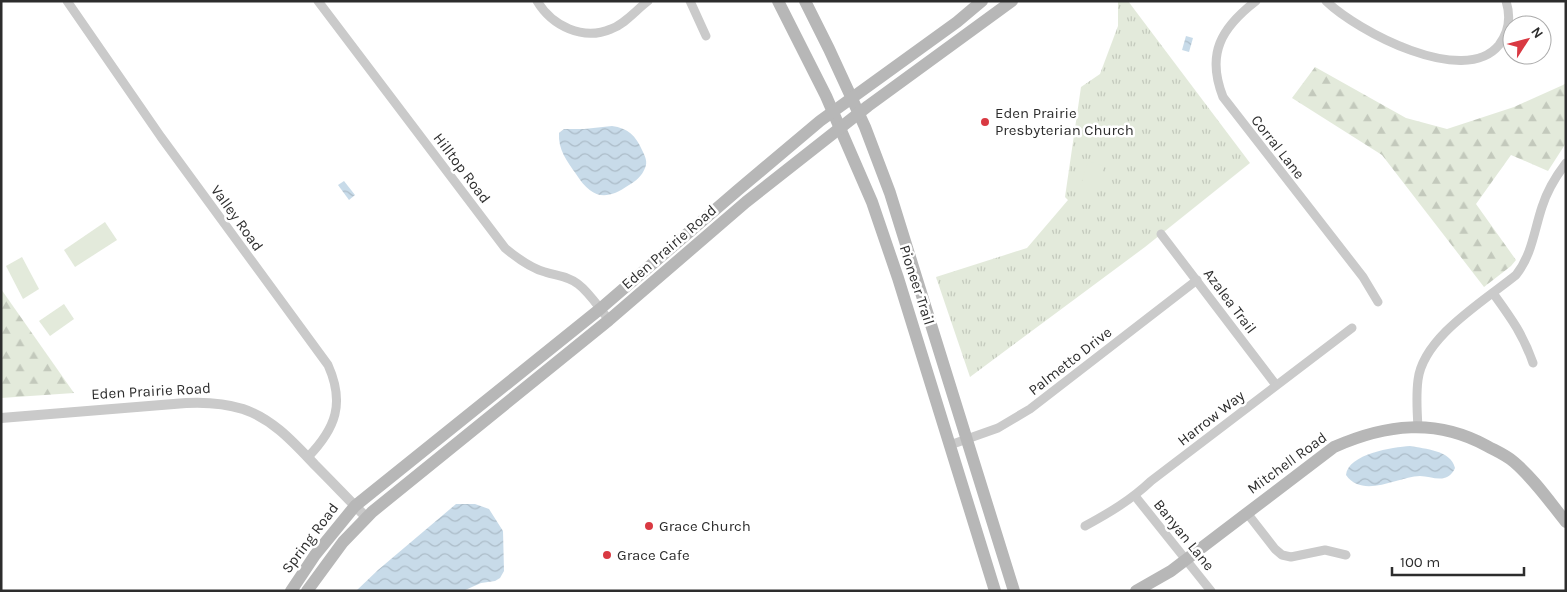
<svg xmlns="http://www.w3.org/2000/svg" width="1567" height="592" viewBox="0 0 1567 592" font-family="Karla,sans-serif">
<defs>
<pattern id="grass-tufts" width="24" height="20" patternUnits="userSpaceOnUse" patternTransform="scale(1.25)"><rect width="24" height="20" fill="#e3eadb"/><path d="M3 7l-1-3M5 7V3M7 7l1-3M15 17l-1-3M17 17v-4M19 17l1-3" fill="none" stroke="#c3c9bc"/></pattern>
<pattern id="forest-firs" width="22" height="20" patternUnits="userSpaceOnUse" patternTransform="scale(1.25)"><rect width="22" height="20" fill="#e3eadb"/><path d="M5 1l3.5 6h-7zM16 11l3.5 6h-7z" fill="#c3c9bc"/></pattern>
<pattern id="water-waves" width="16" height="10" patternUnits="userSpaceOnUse" patternTransform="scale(1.25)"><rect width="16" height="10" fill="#c8dbe9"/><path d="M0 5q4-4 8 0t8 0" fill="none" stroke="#acbcc8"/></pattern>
</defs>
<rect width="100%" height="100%" fill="#fff"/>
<polygon fill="url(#grass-tufts)" points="1118,1 1128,1 1250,163 1145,247 970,377 936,277 1027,248 1068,200 1065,197 1081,87 1100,74 1118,26"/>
<g fill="url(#forest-firs)">
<polygon points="1315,67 1406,118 1447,129 1514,107 1563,85 1566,83 1566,143 1548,171 1511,155 1476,204 1516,260 1511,266 1484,287 1382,155 1292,98"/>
<polygon points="1,289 74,393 1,398"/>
</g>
<g fill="#e3eadb">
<polygon points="1088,161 1104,166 1095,193 1080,188"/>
<polygon points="105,222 117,240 75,267 64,250"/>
<polygon points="22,257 39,289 23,299 6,266"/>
<polygon points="64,304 74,319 50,336 39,321"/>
</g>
<g fill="url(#water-waves)">
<polygon points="1186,36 1193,38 1189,52 1182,50"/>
<path d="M612,126C628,128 636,136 642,150C645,156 648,162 645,168C642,176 636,181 629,185C606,201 592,199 576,174C567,161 558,150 559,133L564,129H584Z"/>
<polygon points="344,181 355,195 349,200 338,185"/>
<path d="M1410,446C1425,449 1451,450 1455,468C1453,473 1449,477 1444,478C1437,480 1428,476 1420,476C1397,477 1363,499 1346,475C1348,454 1393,447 1410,446Z"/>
<polygon points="456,504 475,504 489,509 503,531 504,571 500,578 495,581 481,583 463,591 356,591 378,570"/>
</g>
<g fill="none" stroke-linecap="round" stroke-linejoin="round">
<g stroke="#cacaca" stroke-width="9">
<path d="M67,1L161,137L328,365C345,403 336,428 308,457"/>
<path d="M318,1L505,248C517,258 530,268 545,272C557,276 568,276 578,284C590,293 599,308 609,320"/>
<path d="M537,1C552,26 583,41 611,29C625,24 636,10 648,1"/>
<polyline points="690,1 706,36"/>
<path d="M1256,1C1221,28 1206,54 1223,97L1363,277L1378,302"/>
<path d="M1326,1C1357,31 1464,88 1499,45C1509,32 1511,17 1506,1"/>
<polyline points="1161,234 1276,385"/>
<path d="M1493,293C1511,318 1523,334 1533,363"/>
<path d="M1418,427C1417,412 1416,395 1418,380C1423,337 1484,301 1516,275C1532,255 1534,231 1542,207C1547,191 1556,176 1566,163"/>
<polyline points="950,445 998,428 1030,409 1197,280"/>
<polyline points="1135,496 1211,591"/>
<polyline points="1247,513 1275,549 1282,555 1291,557 1325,550 1346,555"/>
<path d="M1085,526C1109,513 1131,500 1151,481L1352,328"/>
</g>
<path stroke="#cacaca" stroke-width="10" d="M1,418L186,403C206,402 224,403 243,409C273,419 294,443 315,465C332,482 349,500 366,517"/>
<g stroke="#b7b7b7" stroke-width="12">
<polyline points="778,1 826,96 872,202 898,278 995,591"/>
<polyline points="805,1 829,49 865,127 890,193 1014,591"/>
<polyline points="291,591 315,555 355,506 600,309 738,190 820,121 957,22 982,1"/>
<polyline points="307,591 343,542 372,512 609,320 746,202 868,106 1012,1"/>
<path d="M1136,591L1171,571L1334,447C1386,424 1436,418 1487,446C1496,451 1506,455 1514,462C1534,479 1549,501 1566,522"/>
</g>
</g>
<g fill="#d93942" stroke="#fff" stroke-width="2">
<circle cx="985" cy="122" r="5"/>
<circle cx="649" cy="526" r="5"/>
<circle cx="607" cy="555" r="5"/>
</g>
<g text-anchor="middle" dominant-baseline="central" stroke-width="5" stroke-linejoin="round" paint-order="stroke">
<g font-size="15" fill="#2d2d2d" stroke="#fff" text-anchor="start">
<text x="995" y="113">Eden Prairie<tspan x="995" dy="17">Presbyterian Church</tspan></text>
<text x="659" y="526">Grace Church</text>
<text x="617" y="555">Grace Cafe</text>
</g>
<g font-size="15" fill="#2d2d2d" stroke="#fff">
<text transform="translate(1278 147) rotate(52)">Corral Lane</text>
<text transform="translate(462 168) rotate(53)">Hilltop Road</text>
<text transform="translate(237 218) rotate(54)">Valley Road</text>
<text transform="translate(669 247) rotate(-41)">Eden Prairie Road</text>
<text transform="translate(917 285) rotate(72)">Pioneer Trail</text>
<text transform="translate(1230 301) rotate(53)">Azalea Trail</text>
<text transform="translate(1070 361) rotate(-38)">Palmetto Drive</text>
<text transform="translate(151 391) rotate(-3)">Eden Prairie Road</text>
<text transform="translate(1211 418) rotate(-38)">Harrow Way</text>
<text transform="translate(1287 463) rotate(-36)">Mitchell Road</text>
<text transform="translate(1184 535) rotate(51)">Banyan Lane</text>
<text transform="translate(310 538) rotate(-53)">Spring Road</text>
</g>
</g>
<rect width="1567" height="592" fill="none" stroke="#2d2d2d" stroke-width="5"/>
<g transform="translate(1527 40) rotate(54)"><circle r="24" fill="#ffffff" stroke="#ababab"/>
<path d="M0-4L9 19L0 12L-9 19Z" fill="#d93942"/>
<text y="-8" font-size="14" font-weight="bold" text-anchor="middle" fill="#2d2d2d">N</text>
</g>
<path d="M1392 567v8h132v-8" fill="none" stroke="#2d2d2d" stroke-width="2.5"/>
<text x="1400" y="567" font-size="15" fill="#2d2d2d" stroke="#ffffff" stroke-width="4" paint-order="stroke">100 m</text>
</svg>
